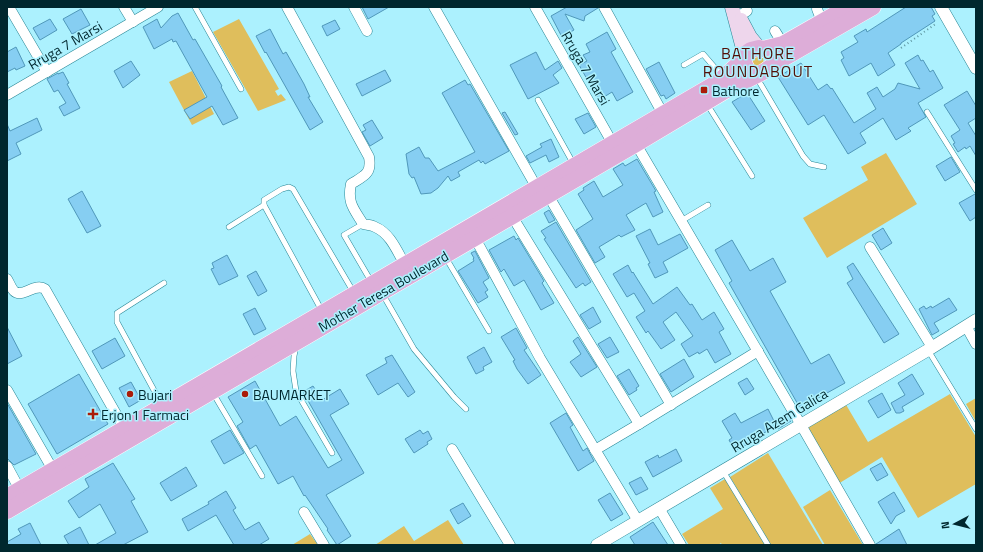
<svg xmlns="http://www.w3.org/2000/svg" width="983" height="552" viewBox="0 0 983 552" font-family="'Titillium Web',sans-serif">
<rect width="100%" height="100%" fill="#acf1fe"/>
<g fill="#dfbe5c">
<polygon points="239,19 279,89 275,91 278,96 281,94 286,100 258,111 213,32"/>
<circle cx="758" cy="61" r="5.5"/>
<polygon points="192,71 214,114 192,125 169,82"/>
<polygon points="886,153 917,204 827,258 803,218 868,180 861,167"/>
<polygon points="950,394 976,437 976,484 918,518 882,457 838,484 805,427 845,403 868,442"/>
<polygon points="976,398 976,422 966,404"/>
<polygon points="768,453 823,545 771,545 730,477"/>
<polygon points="725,479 765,545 722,545 721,543 718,545 689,545 682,534 723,509 710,488"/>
<polygon points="830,490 863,545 825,545 803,507"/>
<polygon points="448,520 464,545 375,545 404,526 414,541"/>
<polygon points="310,534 318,545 292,545"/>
</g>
<g fill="#86cef2" stroke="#5098ba">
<polygon points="362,7 389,7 368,19"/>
<polygon points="567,7 598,7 598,8 585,16 584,21 565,14 574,30 562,37 551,16"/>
<polygon points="906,7 931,7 935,14 932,16 935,21 901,43 901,44 888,53 895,65 878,76 871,63 849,76 841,60 844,58 841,52 858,42 854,36 866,29 867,32"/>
<polygon points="81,9 90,25 72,34 63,19"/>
<polygon points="178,13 193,40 195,39 222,86 221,87 238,118 223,125 212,106 190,119 184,110 207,97 176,41 173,42 172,39 154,49 143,27 157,19 161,28 172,16"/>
<polygon points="50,19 57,30 40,40 33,28"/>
<polygon points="335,20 340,29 327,36 322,26"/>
<polygon points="270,29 283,54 286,52 304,84 310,97 308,97 323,122 310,130 266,52 265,53 256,36"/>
<polygon points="607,32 616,49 611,52 633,92 617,101 612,92 599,100 579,65 587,61 583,55 590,52 586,44"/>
<polygon points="16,47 25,66 16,70 15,68 7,72 7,52"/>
<polygon points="536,52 545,70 558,61 562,68 553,75 559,83 528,99 510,65"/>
<polygon points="918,55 921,61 923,60 930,72 933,70 943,88 918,103 926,117 908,128 911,131 896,140 883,118 860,133 866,143 848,154 824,115 808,125 778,77 801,63 818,90 827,84 831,89 832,88 854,123 876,109 867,93 877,87 883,97 895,89 898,83 920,89 905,63"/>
<polygon points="131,61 140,75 123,88 114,71"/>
<polygon points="659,62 675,93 666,99 664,95 661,96 646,69"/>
<polygon points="385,70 391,81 362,96 356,84"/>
<polygon points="63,72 69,83 67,84 80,108 64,116 59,107 66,103 58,90 54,92 47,79 58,73 58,74"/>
<polygon points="465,80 468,85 470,84 509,151 485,164 483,161 481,163 479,160 458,172 460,176 451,181 448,176 438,188 431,193 421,194 414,177 412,178 409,174 406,154 419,147 425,158 429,158 438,171 475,152 442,93"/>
<polygon points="967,91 976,106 976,118 968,123 976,136 976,156 970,146 966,149 965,147 958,152 953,144 955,143 951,136 960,130 944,105"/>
<polygon points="747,93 765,121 751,130 732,102"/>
<polygon points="505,112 518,134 515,135 502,113"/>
<polygon points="588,113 596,127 584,134 575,119"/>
<polygon points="37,118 42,130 16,143 21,154 7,161 7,124 10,131"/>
<polygon points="372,120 383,138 370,146 362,132 366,130 363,125"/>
<polygon points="551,139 559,157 549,162 546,155 530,163 526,156 542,147 540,144"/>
<polygon points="951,157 960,172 945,181 936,166"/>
<polygon points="637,159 656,191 654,192 663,212 653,217 646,203 626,215 635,230 621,237 619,235 599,247 605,257 595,263 576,230 593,219 578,194 584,190 583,188 594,181 603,197 623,185 613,169 623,163 625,166"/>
<polygon points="82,191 101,226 87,233 68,199"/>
<polygon points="975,194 976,194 976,217 970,221 959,203"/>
<polygon points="549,210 555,220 549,223 544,213"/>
<polygon points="556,222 591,282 585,286 583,283 576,288 544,239 546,238 541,231"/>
<polygon points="883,228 892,243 881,250 872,235"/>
<polygon points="650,229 658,245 680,234 688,248 663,262 668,272 655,278 648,264 650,263 636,236"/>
<polygon points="514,236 516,240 518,238 544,281 542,283 554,303 541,310 524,280 514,286 504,269 501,272 489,250"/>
<polygon points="732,240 750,271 773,258 786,282 770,291 811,364 829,354 845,383 800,408 729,283 732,281 715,250"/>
<polygon points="475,251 489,278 483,282 488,290 485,292 488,297 478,303 458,271 474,261 473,259 474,258 471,253"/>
<polygon points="227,255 238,276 219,285 211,269 214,268 212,263"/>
<polygon points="853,263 899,334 884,343 847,283 853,279 847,267"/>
<polygon points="628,265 632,273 633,272 636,277 653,304 677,287 690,305 692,304 702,320 714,312 724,329 719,332 731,354 715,363 707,349 699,354 698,352 689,357 681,344 693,336 676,312 663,322 675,340 661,349 648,331 646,333 636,317 645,311 634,293 627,297 613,274"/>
<polygon points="256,271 267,291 258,296 247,276"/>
<polygon points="949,298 957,310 934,323 939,331 932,335 919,309 924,306 926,309 931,306 932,308"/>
<polygon points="593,307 601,322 589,329 580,315"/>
<polygon points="255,308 266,329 254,335 243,314"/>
<polygon points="7,327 22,356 7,364"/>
<polygon points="516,328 527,348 524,350 541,375 528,384 517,369 513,361 515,360 501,337"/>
<polygon points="578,337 597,367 581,377 570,362 581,354 573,341"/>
<polygon points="610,337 619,352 607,358 598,344"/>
<polygon points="115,338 125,356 102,369 92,351"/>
<polygon points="484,347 492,362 483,367 484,370 476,374 467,357"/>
<polygon points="392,355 415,392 408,397 398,383 378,395 366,375 387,363 385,358"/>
<polygon points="684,359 694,377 671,392 660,374"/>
<polygon points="629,369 639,386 636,388 637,390 629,395 617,376"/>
<polygon points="79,374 108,424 57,454 28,404"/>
<polygon points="912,374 924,394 902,407 904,411 900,413 896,413 891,403 905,395 898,383"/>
<polygon points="747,378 754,389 745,395 738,383"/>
<polygon points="255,381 280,426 296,416 328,468 342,460 303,392 313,386 322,400 340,389 349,404 330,415 364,473 326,495 351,536 337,545 327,530 328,529 305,495 304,496 293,476 278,484 256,445 250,449 237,426 243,422 228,397"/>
<polygon points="131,382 141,400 129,407 119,388"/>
<polygon points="882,393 891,410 878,418 868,401"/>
<polygon points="7,403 36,454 14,465 7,458"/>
<polygon points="768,409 774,421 787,414 791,421 778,429 777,426 758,436 759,438 735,451 729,440 732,438 722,421 735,413 741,423"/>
<polygon points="566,413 573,425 570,427 583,451 587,448 594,461 578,471 550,423"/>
<polygon points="230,430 244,453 224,464 211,441"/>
<polygon points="420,430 423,434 428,431 432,439 427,442 428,444 414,453 405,439"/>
<polygon points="676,449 682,461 653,477 645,462 658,455 659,458"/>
<polygon points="113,463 135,499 131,501 148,532 123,545 95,545 116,533 100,504 79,518 68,501 89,487 85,479"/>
<polygon points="881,463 888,475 877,481 870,469"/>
<polygon points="186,467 197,486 171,501 160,483"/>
<polygon points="641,477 648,489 636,495 629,483"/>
<polygon points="226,491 236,508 233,510 245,530 259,522 269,539 259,545 234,545 216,515 188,531 182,519 209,504 208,502"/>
<polygon points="894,492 905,511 896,516 891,524 878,502"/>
<polygon points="610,493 623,514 611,521 598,500"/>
<polygon points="463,503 471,516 458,524 450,510"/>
<polygon points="653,522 668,545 635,545 630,537"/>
<polygon points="30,523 41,545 7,545 7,542 21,534 18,529"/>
<polygon points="80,527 89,545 69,545 64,536"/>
<polygon points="899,529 907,545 876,545 876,544"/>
</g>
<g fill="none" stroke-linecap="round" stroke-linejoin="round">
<defs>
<g id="service">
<polyline points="195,7 241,89"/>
<polyline points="684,65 703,54 722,76"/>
<polyline points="757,78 803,156 810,164 824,167"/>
<polyline points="538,100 573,163"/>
<polyline points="707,104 752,176"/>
<polyline points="927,112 976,190"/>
<polyline points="681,221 708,205"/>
<polyline points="363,224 344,235 372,283"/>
<polyline points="229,227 264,205"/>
<polyline points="446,258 489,331"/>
<polyline points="382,293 414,349 454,397 466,409"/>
<polyline points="322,311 264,205 264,200 282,189 289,187 293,189 354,293"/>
<polyline points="296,346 294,356 293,371 296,391 332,453"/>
<polyline points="928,350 976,429"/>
<polyline points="213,393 262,476"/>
<polyline points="162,405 117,322 117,313 164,283"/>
<polyline points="723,471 768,545"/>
</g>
<g id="minor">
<polyline points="9,7 47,72"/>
<polyline points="124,7 133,22"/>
<path d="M287,7L369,157C372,174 364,176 351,184C347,203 354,209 363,224C367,225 372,225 375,227C390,233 397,251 405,265"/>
<polyline points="354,7 367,31"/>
<polyline points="434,7 537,188"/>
<polyline points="535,7 613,144"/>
<polyline points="604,7 663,114"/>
<polyline points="817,9 822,22"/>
<polyline points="739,16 747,11"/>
<polyline points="775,31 783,44"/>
<polyline points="7,95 158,7"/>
<polyline points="636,144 801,425 870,545"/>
<polyline points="548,195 671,405"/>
<polyline points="512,216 639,424"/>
<polyline points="475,238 540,358 638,521"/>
<polyline points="870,247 932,347"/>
<path d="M7,279C9,282 11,288 14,291C22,299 35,282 45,289L124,428"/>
<polyline points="966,326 976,344"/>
<polyline points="7,390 53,470"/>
<polyline points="452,449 510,545"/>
<polyline points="595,450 639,424 758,351"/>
<polyline points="7,466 20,490"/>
<polyline points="659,508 681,545"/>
<polyline points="304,512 324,545"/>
</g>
<g id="tertiary">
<polyline points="941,7 976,68"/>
<polyline points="597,545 928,350 976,320"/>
</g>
<g id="secondary">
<polyline points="732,7 745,56"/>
<polyline points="741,20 750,37 759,48"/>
</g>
<g id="primary">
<polyline points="747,69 744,63 744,59 748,52 751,50 759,48 763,49 783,44 848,7"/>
<polyline points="7,497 718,82 744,59"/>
<polyline points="7,511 636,144 725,91 765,71 779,61 873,7"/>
</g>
</defs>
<use href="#service" stroke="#288796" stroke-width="6"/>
<use href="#minor" stroke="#288796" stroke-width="11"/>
<use href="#tertiary" stroke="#288796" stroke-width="13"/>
<use href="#secondary" stroke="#288796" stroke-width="15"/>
<use href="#primary" stroke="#fff" stroke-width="17"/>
<polyline stroke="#5f97a1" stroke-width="2" stroke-dasharray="1 3" stroke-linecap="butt" points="901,48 937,23"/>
<use href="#service" stroke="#fff" stroke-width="5"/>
<use href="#minor" stroke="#fff" stroke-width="10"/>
<use href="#tertiary" stroke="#fff" stroke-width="12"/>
<use href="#secondary" stroke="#eed6ec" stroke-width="14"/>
<use href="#primary" stroke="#ddadd8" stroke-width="16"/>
</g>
<g fill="#ab1b09" stroke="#acf1fe" stroke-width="1.5">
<rect x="700" y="86" width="8" height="8" rx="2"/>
<circle cx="130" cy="394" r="4"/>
<circle cx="245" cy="394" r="4"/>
<path d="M91 408h4v4h4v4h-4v4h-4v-4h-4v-4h4z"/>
</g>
<g text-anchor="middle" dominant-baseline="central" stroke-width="3" stroke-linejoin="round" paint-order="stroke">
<g font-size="14" fill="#00272e" stroke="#acf1fe">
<text transform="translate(65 45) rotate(-30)">Rruga 7 Marsi</text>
<text transform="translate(586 68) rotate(60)">Rruga 7 Marsi</text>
<text transform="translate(383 291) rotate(-30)">Mother Teresa Boulevard</text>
<text transform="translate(779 420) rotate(-31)">Rruga Azem Galica</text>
</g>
<g font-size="14" fill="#00272e" stroke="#acf1fe" text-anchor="start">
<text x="712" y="90">Bathore</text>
<text x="138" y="394">Bujari</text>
<text x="253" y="394">BAUMARKET</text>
<text x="101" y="414">Erjon1 Farmaci</text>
</g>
<g font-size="16" letter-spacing="1" fill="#520f07" stroke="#acf1fe">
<text x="758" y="53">BATHORE<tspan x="758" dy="18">ROUNDABOUT</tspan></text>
</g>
</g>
<rect width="983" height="552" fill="none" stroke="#00272e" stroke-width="16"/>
<g transform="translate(955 524) rotate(263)" stroke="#acf1fe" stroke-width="3" paint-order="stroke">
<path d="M0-3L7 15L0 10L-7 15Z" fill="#00272e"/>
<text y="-6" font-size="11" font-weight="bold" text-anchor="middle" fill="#00272e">N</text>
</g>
</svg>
